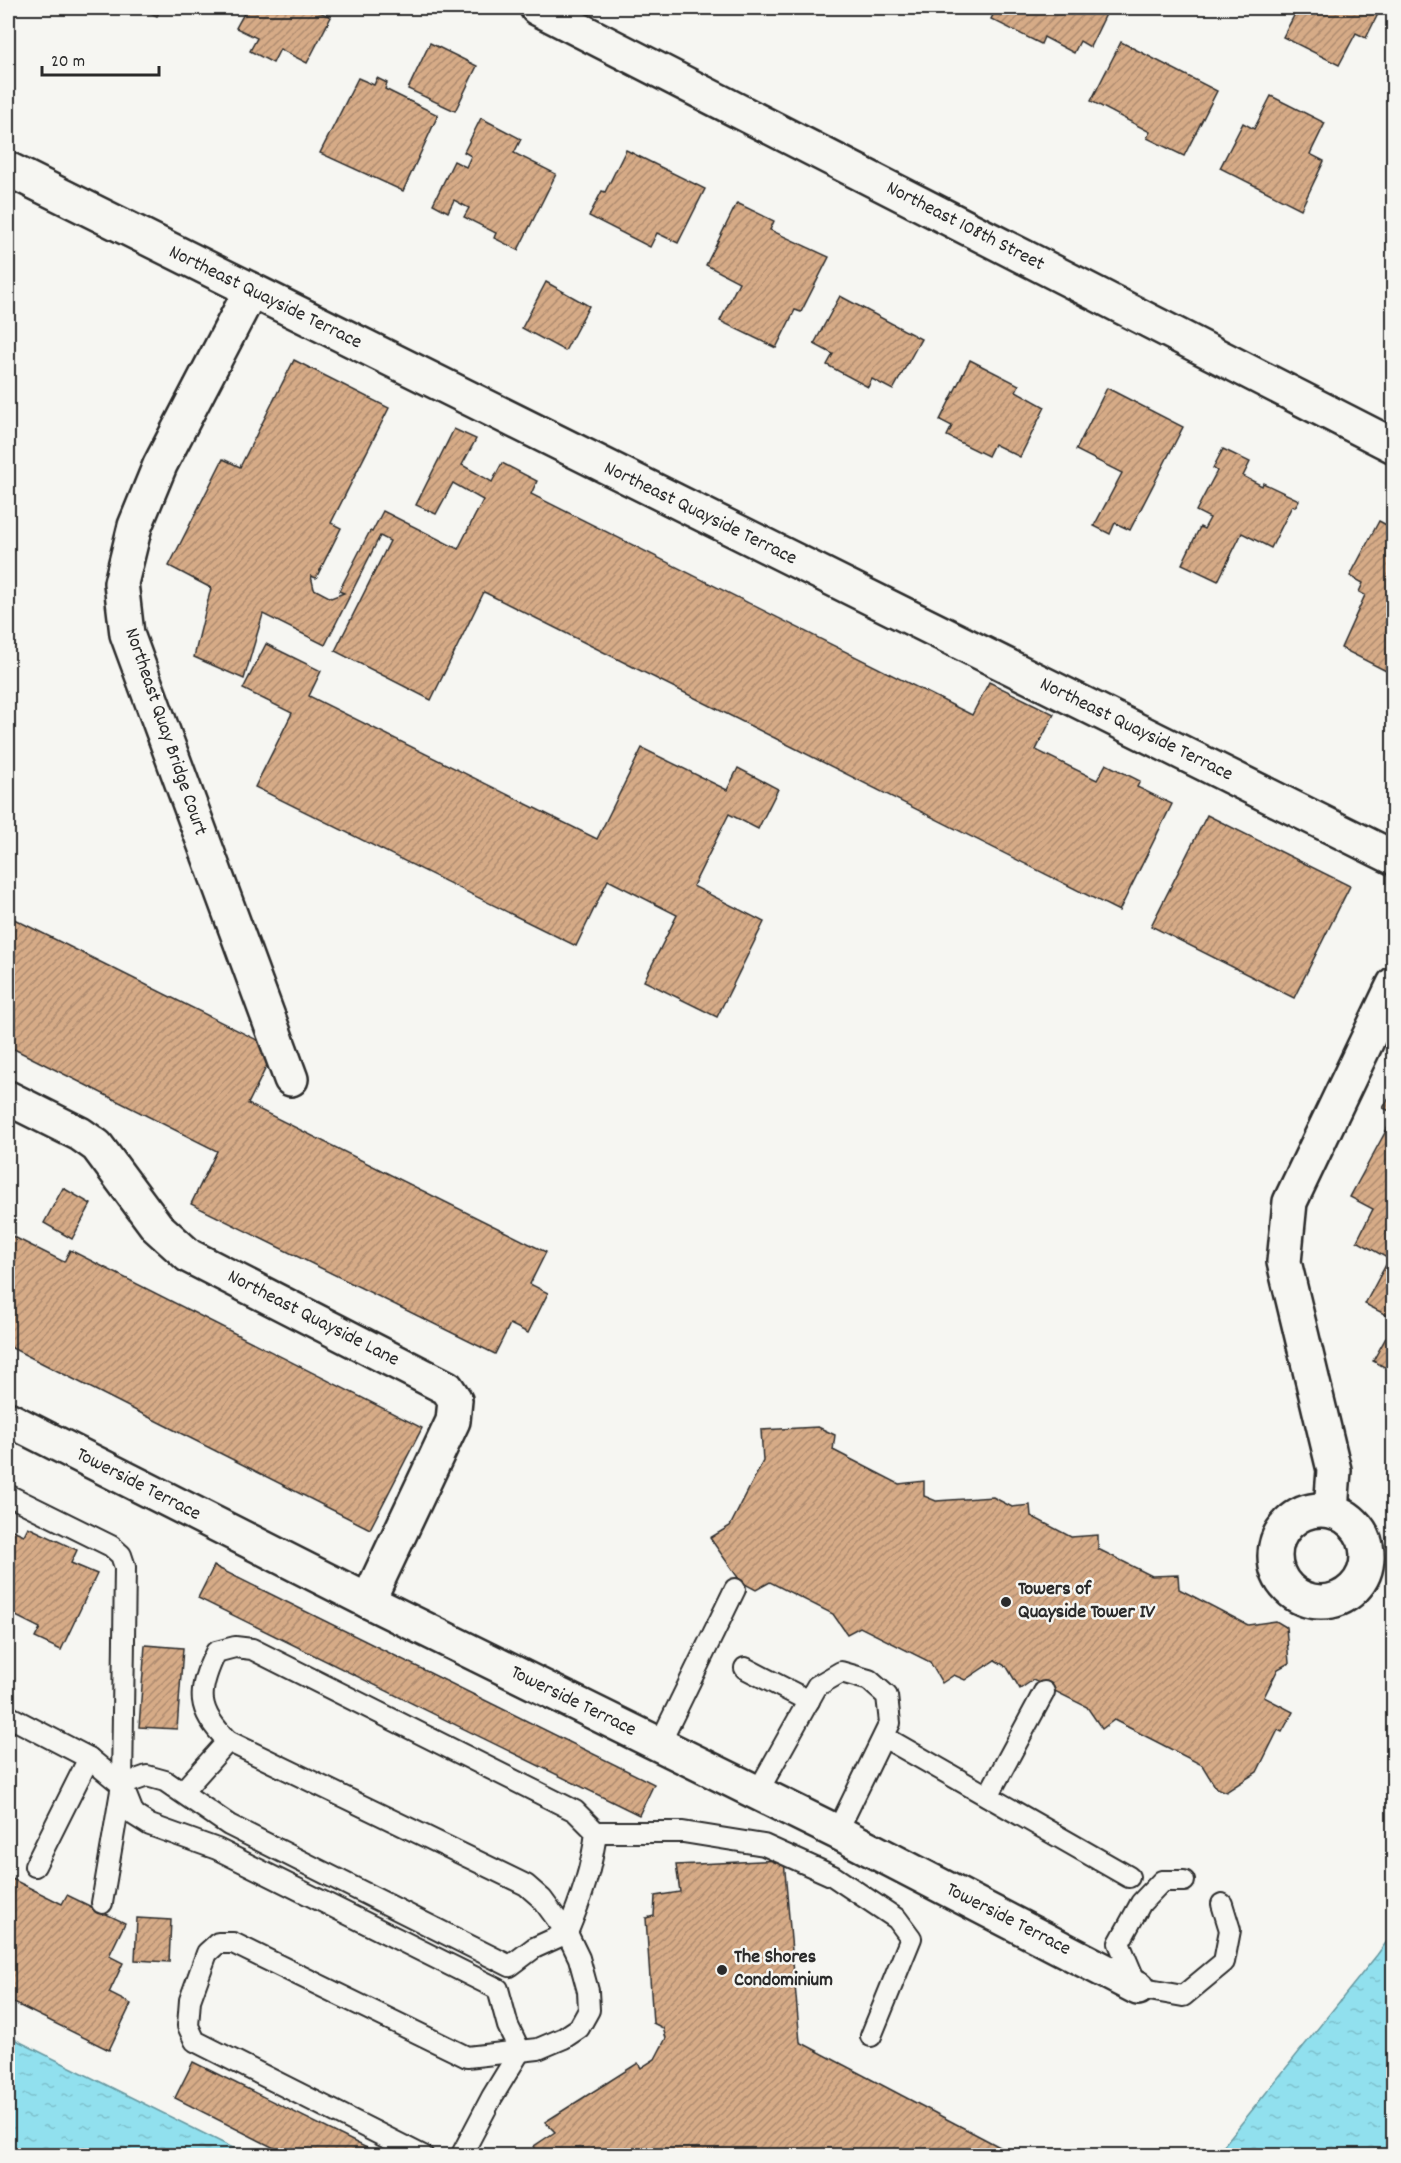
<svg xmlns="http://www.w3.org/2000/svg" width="1401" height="2163" viewBox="0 0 1401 2163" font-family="Dekko,sans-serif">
<defs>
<pattern id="water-ripples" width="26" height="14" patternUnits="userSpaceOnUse" patternTransform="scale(1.5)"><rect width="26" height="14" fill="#91e0ee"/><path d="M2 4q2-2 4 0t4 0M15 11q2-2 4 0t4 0" fill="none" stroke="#7dc0cc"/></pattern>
<pattern id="building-hatch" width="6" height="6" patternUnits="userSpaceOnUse" patternTransform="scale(1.5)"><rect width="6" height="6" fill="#d6ab87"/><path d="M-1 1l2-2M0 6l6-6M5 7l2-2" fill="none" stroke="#ae8b6f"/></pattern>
</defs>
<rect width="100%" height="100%" fill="#f6f6f2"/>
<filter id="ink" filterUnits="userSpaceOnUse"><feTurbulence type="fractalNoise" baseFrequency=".0167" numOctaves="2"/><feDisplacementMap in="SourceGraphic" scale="12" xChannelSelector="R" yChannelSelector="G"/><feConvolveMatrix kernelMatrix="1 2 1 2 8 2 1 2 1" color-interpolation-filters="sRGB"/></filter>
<g filter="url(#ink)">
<g fill="url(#water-ripples)" stroke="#6898a0" stroke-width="1.5">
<polygon points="1393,1933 1393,2155 1216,2155 1377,1955"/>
<polygon points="8,2036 247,2155 8,2155"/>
</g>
<g fill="url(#building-hatch)" stroke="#2b2b2b" stroke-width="1.5">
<polygon points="140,8 162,8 157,16"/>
<polygon points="247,8 311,8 331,17 307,63 280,49 273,63 250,51 257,38 236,28"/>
<polygon points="985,8 1109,8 1090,47 1080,41 1074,53 1044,37 1041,44 991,19 994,13"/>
<polygon points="1298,8 1381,8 1366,38 1356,33 1339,65 1283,37"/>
<polygon points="1121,42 1217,91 1184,156 1147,138 1150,132 1091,101"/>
<polygon points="430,43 477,66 455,111 408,89"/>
<polygon points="358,78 374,85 377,78 387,83 385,89 438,115 403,191 320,153"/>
<polygon points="1271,96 1325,123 1310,154 1324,161 1301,209 1220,168 1243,123 1254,129"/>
<polygon points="481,118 521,139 514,153 556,174 518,250 494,238 496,233 464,217 469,208 454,200 448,212 433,204 454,161 466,167 471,156 464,152"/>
<polygon points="626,150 705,189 678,243 657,233 650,247 589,216 602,191 605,192"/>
<polygon points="737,203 774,221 770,230 829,257 801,312 795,310 776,348 720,321 739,282 706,265"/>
<polygon points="546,282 589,306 565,351 522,328"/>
<polygon points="840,296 921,339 893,390 872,379 868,387 827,365 833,354 814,344"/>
<polygon points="294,360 389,408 331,523 341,528 316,578 311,576 314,589 331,598 344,593 339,591 370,531 372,532 383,511 458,549 483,500 453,483 436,514 416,505 454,429 476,439 462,465 492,482 502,463 537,481 531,494 972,715 989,682 1054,714 1036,750 1097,780 1106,764 1140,781 1137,787 1172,804 1119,911 484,592 431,700 335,651 390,541 380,536 325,645 263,614 244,679 194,657 211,588 169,566 223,459 240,467"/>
<polygon points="970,360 1019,385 1016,391 1045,407 1020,457 994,444 988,456 947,436 952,426 940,420"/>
<polygon points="1107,388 1183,427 1130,530 1115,523 1110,534 1094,526 1122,473 1076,450"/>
<polygon points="1223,449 1250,462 1243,476 1262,486 1263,483 1299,500 1295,507 1292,506 1271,548 1242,533 1218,581 1182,564 1200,527 1204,529 1210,518 1196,511 1217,471 1213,468"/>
<polygon points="1379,521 1394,529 1394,675 1341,648 1365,595 1359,592 1363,583 1350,576"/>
<polygon points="266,644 321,671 309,696 597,839 642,748 727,790 738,768 778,789 758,829 729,814 693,886 764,922 717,1017 644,981 677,915 608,880 576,946 255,787 292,713 243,689"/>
<polygon points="1207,815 1350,886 1294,998 1151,926"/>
<polygon points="8,916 275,1049 248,1104 546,1252 530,1284 548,1293 528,1333 510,1324 495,1354 191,1204 217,1151 8,1046"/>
<polygon points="1394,1090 1394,1113 1383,1108"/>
<polygon points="1394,1116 1394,1319 1365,1304 1389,1259 1357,1241 1373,1209 1350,1197"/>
<polygon points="63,1188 91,1204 72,1239 44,1223"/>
<polygon points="8,1234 64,1262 70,1250 422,1428 370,1529 8,1346"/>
<polygon points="1394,1323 1394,1372 1373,1361"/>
<polygon points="818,1427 835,1435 833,1450 899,1484 924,1481 924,1496 936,1501 993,1497 1012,1507 1030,1505 1031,1516 1071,1537 1098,1535 1098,1549 1152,1576 1178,1575 1179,1589 1248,1625 1276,1621 1286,1627 1289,1663 1278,1669 1264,1697 1293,1712 1282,1732 1278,1730 1257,1772 1226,1792 1216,1788 1202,1765 1114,1720 1102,1729 1087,1707 1033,1680 1020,1689 1007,1667 995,1660 965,1680 954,1675 942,1683 930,1662 860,1627 847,1634 833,1614 770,1582 756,1590 741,1582 710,1538 730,1526 763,1461 761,1430"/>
<polygon points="28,1527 77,1550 71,1563 97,1574 61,1650 35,1638 40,1628 8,1612 8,1528 24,1535"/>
<polygon points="214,1566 654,1784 639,1815 198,1598"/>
<polygon points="145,1645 183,1648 177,1729 139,1727"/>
<polygon points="784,1860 800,2042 1017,2156 539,2156 534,2146 555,2132 545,2122 638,2063 641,2068 655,2059 666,2038 663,2028 653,2023 646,1918 654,1916 655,1896 680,1892 676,1865"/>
<polygon points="8,1877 62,1904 67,1895 125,1923 109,1956 123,1963 109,1993 131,2004 109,2050 8,2000"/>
<polygon points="137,1918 171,1920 169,1962 135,1960"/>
<polygon points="193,2062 383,2156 290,2156 175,2098"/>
</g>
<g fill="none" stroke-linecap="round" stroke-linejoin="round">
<defs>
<g id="service">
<polyline points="8,1495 111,1546 121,1555 125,1567 122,1785 102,1903"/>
<path d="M235,1647L252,1649L575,1811L596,1832C592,1868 581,1899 567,1933L542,1899L526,1885L228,1741C196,1710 197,1691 216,1652Z"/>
<polyline points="745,1668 809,1701"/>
<polyline points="8,1716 89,1758 122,1785 134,1815 150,1825 217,1849 498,1989 508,2026 520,2051"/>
<polyline points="884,1737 1129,1877"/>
<polyline points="659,1745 735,1589"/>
<polyline points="122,1785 147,1776 165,1781 229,1825 510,1966 534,1948 567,1933 579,1958 588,1991 589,2010 579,2028 564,2038 538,2049 467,2057 233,1943 218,1943 207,1953 190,2000 188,2026 195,2041 423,2156"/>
<polyline points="183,1791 228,1741"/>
<polyline points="757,1793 817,1686 841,1672 869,1680 887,1696 890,1723 837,1832"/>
<polyline points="988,1796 1044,1692"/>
<polyline points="596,1832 683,1832 764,1845 833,1876 897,1919 911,1938 871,2036"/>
<polyline points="35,1866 89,1758"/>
<polyline points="1184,1881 1162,1881 1141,1903 1119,1943 1138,1988 1183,1996 1224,1962 1230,1930 1222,1904"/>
<polyline points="461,2156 492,2097 520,2051"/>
</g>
<g id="minor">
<polyline points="537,8 1394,446"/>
<polyline points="8,169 1394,858"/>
<polyline points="251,290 160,465 135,526 121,583 127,634 291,1079"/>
<polyline points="8,1098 80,1134 97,1146 157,1227 189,1256 447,1388 455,1400 453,1421 368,1601"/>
<polyline points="8,1419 368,1601 837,1832 1138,1988"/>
<circle cx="1321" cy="1556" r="46"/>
<polyline points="1331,1510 1334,1470 1284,1262 1290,1202 1394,984"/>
</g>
</defs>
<use href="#service" stroke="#2b2b2b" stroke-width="24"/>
<use href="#minor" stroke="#2b2b2b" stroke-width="38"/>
<use href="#service" stroke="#f6f6f2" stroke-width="20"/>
<use href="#minor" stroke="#f6f6f2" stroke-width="33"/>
</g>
</g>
<g fill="#2b2b2b" stroke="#f6f6f2" stroke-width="2">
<circle cx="1006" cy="1602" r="6"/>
<circle cx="722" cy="1970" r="6"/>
</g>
<g text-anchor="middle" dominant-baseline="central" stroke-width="5" stroke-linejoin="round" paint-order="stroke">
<g font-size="20" fill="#2b2b2b" stroke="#f6f6f2">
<text transform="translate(965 227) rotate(27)">Northeast 108th Street</text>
<text transform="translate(265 298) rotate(26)">Northeast Quayside Terrace</text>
<text transform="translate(700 514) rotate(26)">Northeast Quayside Terrace</text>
<text transform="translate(1136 730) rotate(26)">Northeast Quayside Terrace</text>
<text transform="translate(165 732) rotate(71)">Northeast Quay Bridge Court</text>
<text transform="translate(313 1319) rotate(27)">Northeast Quayside Lane</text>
<text transform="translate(138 1485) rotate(27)">Towerside Terrace</text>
<text transform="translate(573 1702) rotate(26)">Towerside Terrace</text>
<text transform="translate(1008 1920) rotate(27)">Towerside Terrace</text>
</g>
<g font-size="20" font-weight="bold" fill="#2b2b2b" stroke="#f6f6f2" text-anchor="start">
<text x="1018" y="1590">Towers of<tspan x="1018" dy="23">Quayside Tower IV</tspan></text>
<text x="734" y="1958">The Shores<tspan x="734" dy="23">Condominium</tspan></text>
</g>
</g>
<rect width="1401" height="2163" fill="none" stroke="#f6f6f2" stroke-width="30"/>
<rect x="15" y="15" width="1371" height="2133" fill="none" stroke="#2b2b2b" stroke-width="2" filter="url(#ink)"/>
<path d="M42 66v9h117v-9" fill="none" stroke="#2b2b2b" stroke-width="3"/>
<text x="51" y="66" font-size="18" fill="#2b2b2b" stroke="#f6f6f2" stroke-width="4.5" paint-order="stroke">20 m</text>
</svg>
